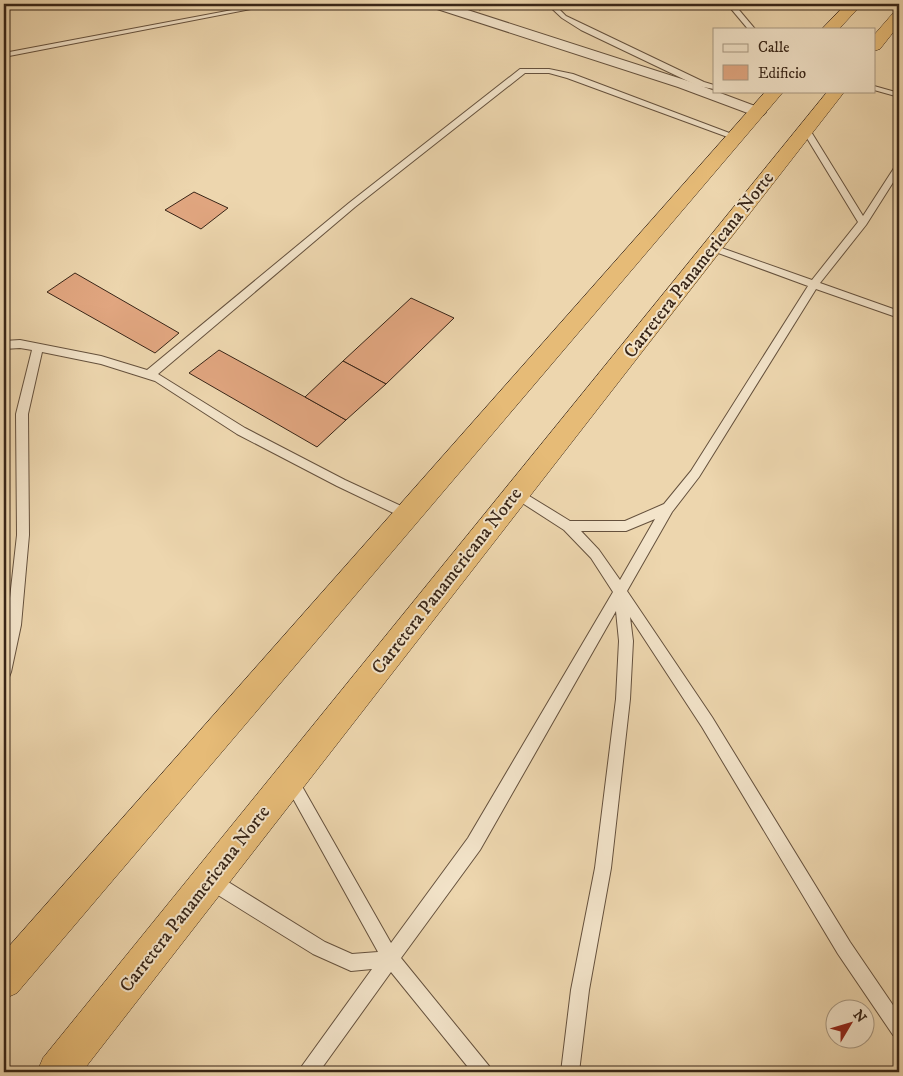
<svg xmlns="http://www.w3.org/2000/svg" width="903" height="1076" viewBox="0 0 903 1076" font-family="'IM FELL DW Pica',serif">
<rect width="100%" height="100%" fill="#edd6ae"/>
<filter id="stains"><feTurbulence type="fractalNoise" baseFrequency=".004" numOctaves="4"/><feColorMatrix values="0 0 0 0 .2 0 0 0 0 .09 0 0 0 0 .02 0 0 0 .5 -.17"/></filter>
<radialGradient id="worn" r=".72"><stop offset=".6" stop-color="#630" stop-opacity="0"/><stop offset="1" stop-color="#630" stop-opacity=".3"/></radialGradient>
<g fill="#e1a680" stroke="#382517">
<polygon points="462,4 489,4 480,10"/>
<polygon points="194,192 228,208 201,229 165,210"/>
<polygon points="75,273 179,333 155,353 47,292"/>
<polygon points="411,298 454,318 386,384 343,361"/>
<polygon points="219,350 305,397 346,420 317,447 189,373"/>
<polygon points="343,361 386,384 346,420 305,397"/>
</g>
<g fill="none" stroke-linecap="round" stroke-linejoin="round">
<defs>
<g id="service">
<polygon points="264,4 277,4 4,57 4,53"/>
<polygon points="547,4 554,4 566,16 587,26 704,82 714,85 714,89 698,86 581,30 562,18"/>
<polygon points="727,4 734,4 755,29 748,29"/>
<polygon points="520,69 549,69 573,74 740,137 733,139 567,78 549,73 525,73 355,207 158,374 245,428 345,480 412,511 414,515 412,519 408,520 337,486 237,434 155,381 101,364 42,352 28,414 29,535 21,625 11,672 9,677 4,678 4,641 7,625 17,535 16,414 32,350 20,348 4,349 4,341 20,340 101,356 147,370 349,203"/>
<polygon points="874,86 899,93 899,97 874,90"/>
<path d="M803,128L810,130L863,216L896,165L899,164V173L866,225L820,283L899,311V318L816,289L699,477L672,512L627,591L712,717L850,942L899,1014V1038L893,1035L838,954L702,727L630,617L633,641L630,699L611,868L589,990L579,1072H561L571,990L595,868L616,699L619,641L616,611L480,850L401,958L489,1066L492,1072H472L391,972L319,1072H299L302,1066L372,969L351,971L313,954L205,887L203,881L205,875L211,873L217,875L325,942L352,954L378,952L285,784L282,779L285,774L290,771L295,774L391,943L468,838L613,592L591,558L564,530L513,497L511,494L513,491H521L570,521H625L664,504L691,471L808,286L710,250V246H716L812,280L858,222L802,130ZM655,519L620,580L599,550L581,531H626Z"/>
</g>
<polygon id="minor" points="429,4 449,4 688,81 763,109 766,112 763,115 753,115 678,87 431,7"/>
<g id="trunk">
<polygon points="846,4 862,4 839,29 822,29"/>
<polygon points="899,10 899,25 880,49 874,51 874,35 894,12"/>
<polygon points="766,91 784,91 17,993 4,999 4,952"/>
<polygon points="828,91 845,91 82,1072 37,1072 43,1058"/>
</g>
</defs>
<use href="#service" stroke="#65513d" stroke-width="2"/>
<use href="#minor" stroke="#65513d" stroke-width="2"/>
<use href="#trunk" stroke="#382517" stroke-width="1"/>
<use href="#service" fill="#f3e4ca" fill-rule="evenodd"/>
<use href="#minor" fill="#f3e4ca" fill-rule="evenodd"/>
<use href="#trunk" fill="#e6bb77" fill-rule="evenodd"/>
</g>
<g text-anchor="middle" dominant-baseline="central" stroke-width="4" stroke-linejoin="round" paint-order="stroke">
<g font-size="19" fill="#382517" stroke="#f3e4ca">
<text transform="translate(699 265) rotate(-52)">Carretera Panamericana Norte</text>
<text transform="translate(447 581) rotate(-52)">Carretera Panamericana Norte</text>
<text transform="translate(195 899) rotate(-52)">Carretera Panamericana Norte</text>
</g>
</g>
<rect width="903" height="1076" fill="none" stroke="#edd6ae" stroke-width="20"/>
<rect x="5" y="5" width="893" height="1066" fill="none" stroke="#382517" stroke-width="2.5"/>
<rect x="10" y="10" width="883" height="1056" fill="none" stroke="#382517"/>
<rect x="713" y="28" width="162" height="65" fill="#f3e4ca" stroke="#a89882"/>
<rect x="723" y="44" width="25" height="8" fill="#f3e4ca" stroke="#a89882"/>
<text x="758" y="52" font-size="15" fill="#382517">Calle</text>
<rect x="723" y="65" width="25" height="15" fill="#e1a680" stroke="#a89882"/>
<text x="758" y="78" font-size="15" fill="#382517">Edificio</text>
<g transform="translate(850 1024) rotate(52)"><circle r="24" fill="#f3e4ca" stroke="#a89882"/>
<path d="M0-4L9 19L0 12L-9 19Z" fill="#8f2418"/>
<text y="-8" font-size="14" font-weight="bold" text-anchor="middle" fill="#382517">N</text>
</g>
<rect width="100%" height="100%" filter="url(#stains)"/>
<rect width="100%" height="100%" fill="url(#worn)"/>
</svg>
